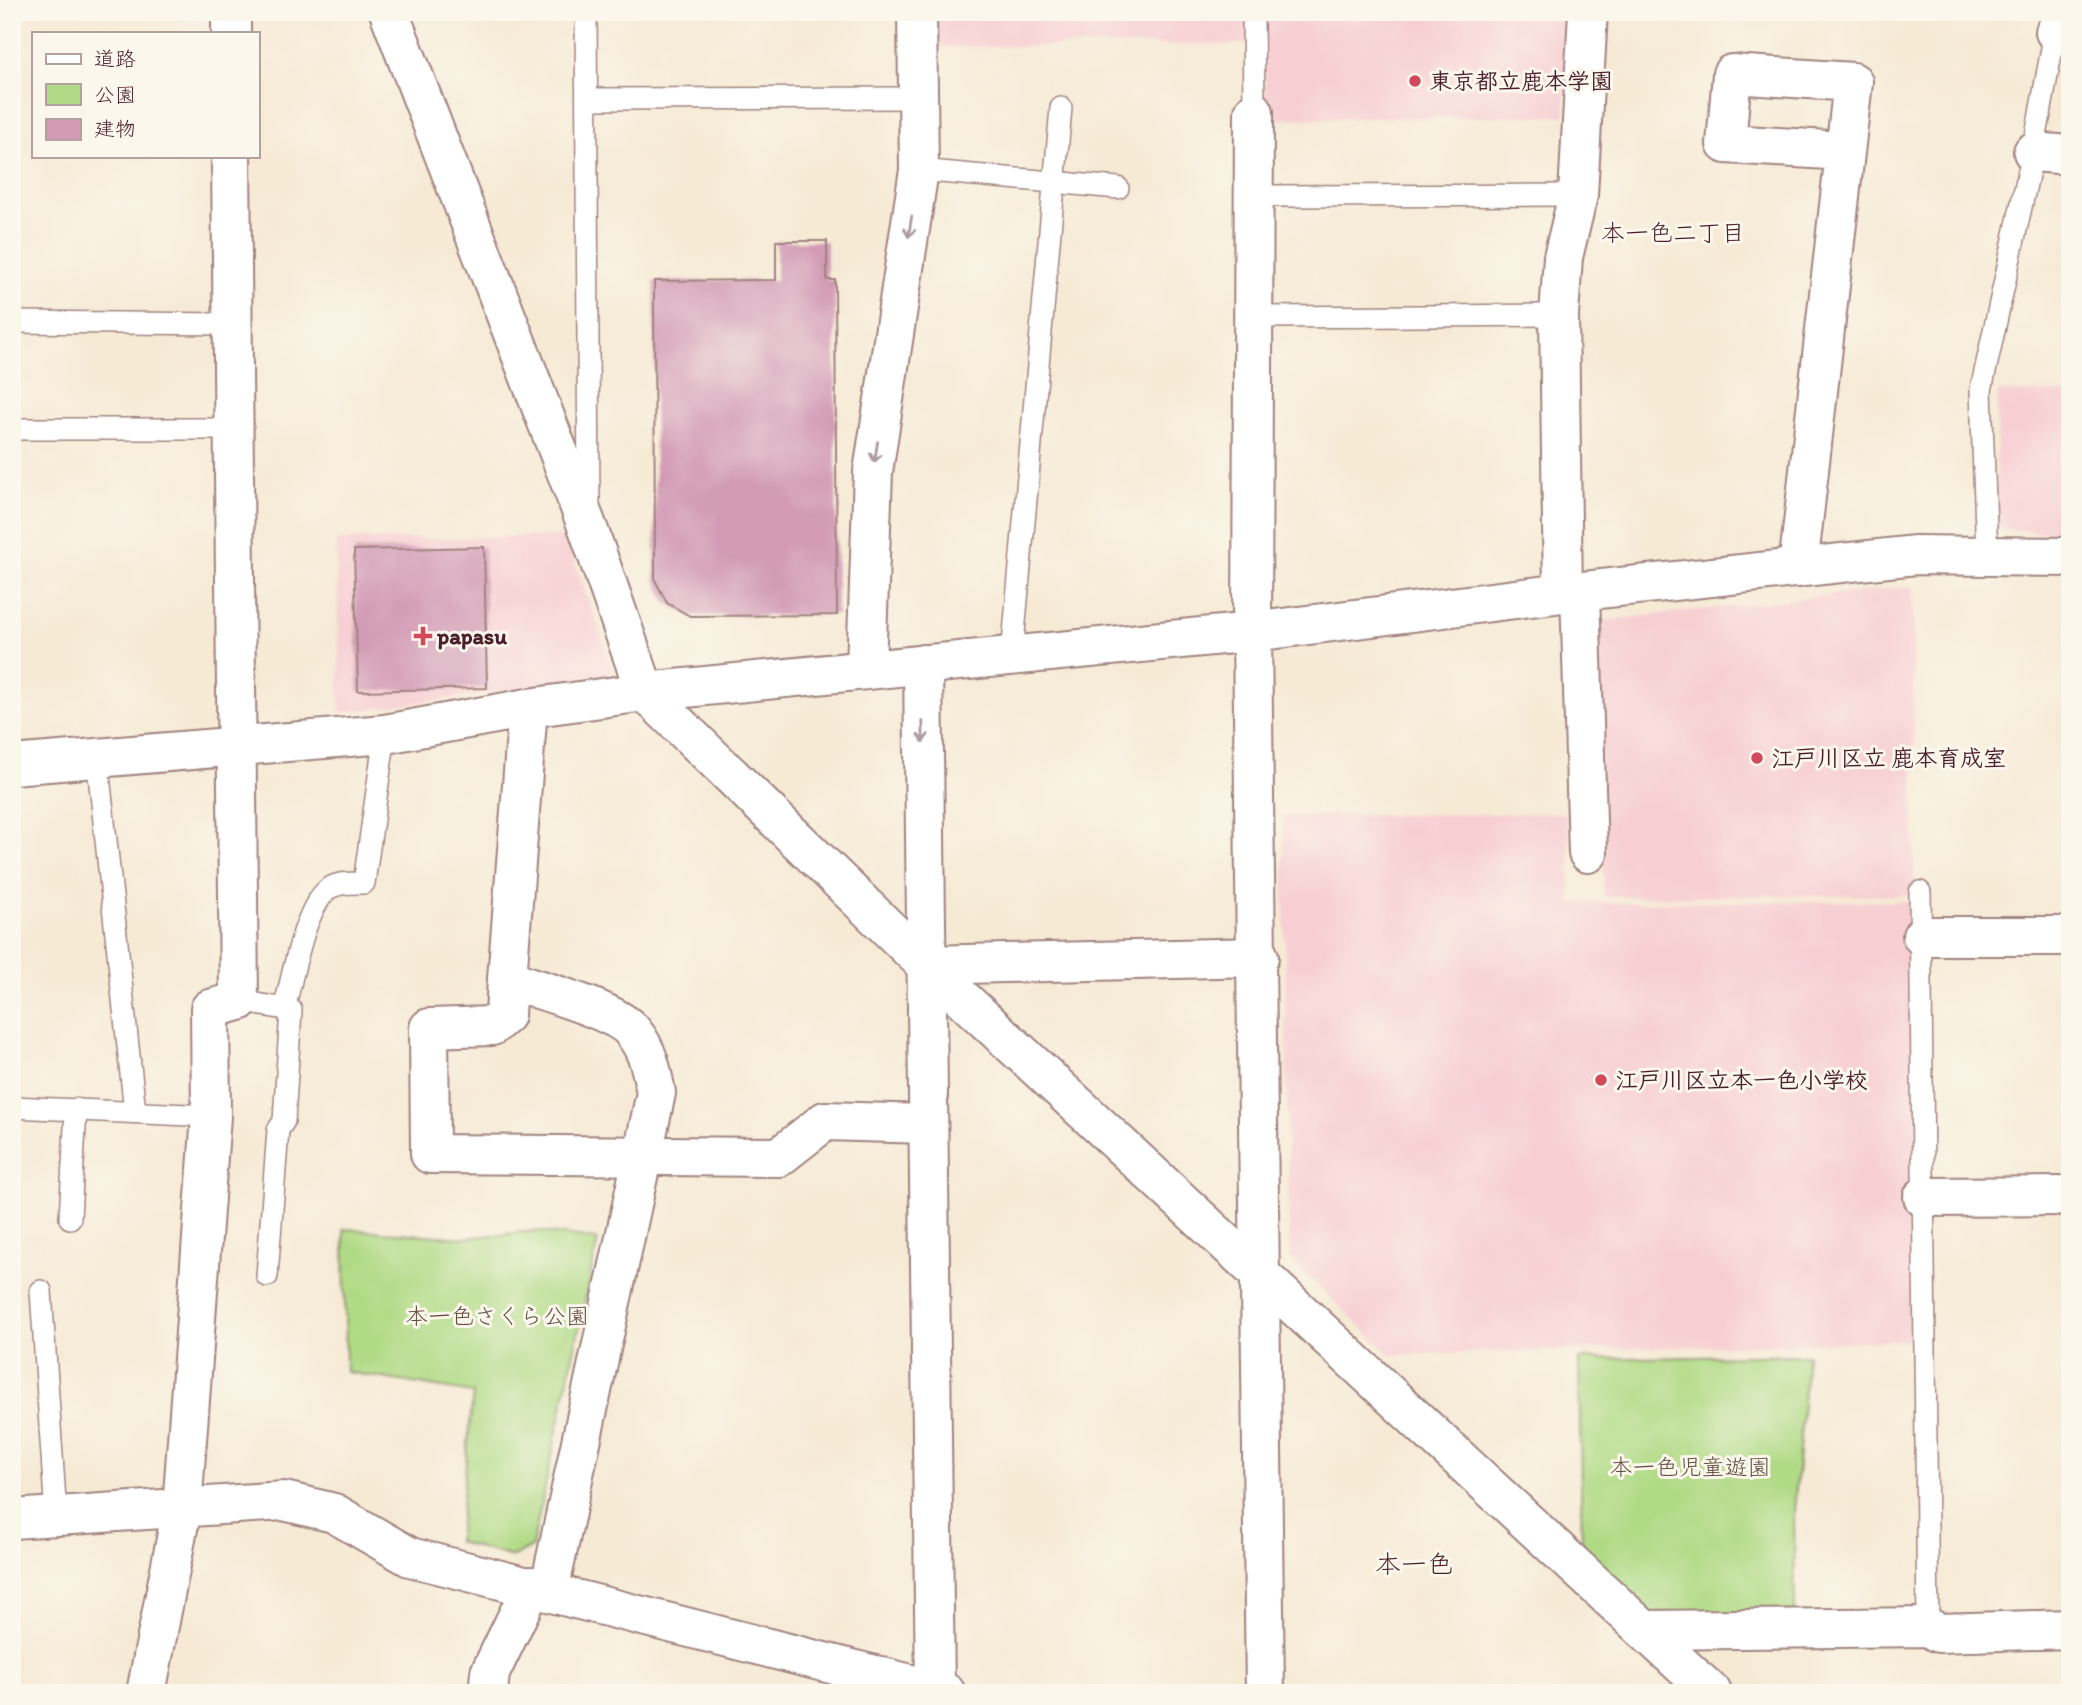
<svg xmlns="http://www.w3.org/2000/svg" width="2082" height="1705" viewBox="0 0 2082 1705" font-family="Itim,'Klee One',sans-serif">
<rect width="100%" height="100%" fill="#fbf7ec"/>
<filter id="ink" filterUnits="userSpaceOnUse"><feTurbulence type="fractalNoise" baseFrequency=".0143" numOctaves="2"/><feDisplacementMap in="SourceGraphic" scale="14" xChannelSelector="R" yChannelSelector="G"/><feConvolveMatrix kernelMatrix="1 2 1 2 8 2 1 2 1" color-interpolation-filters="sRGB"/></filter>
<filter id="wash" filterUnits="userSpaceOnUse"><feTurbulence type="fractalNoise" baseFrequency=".00686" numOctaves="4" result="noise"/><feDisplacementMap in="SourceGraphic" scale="28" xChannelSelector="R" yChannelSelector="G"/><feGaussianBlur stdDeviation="1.57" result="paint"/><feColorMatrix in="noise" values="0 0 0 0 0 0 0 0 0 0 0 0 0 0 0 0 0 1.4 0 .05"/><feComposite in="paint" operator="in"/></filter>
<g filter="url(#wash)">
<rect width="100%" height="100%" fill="#f6ead5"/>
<g fill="#f7cfd3">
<polygon points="936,12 1564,12 1565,116 1265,119 1265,44 937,47"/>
<polygon points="1997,392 2070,393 2070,535 1996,528"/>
<polygon points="565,536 613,666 610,677 340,713 336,540"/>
<polygon points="1913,586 1914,895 1604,897 1598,621"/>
<polygon points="1568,813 1571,903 1914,901 1919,1340 1390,1355 1289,1257 1283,816"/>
</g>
<g fill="#b0da85" stroke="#7d7c58" stroke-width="2">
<polygon points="344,1229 464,1238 536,1231 598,1240 532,1547 513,1557 458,1542 473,1393 346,1372"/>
<polygon points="1807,1355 1794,1511 1795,1616 1651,1617 1582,1551 1579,1359"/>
</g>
<g id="blocks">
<g fill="#d29ab5">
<polygon points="776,241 827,241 827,280 835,280 837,615 690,616 667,603 655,580 654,281 776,280"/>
<polygon points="484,547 487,688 358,691 354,550"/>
</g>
</g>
</g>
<g filter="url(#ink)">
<use href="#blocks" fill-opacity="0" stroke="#a08480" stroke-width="2"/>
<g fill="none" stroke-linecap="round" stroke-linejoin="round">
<defs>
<g id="lane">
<polyline points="586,12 589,504"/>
<polyline points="1253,12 1254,112"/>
<polyline points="587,99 918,98"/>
<polyline points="919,170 1118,188"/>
<polyline points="1255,196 1578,195"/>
<polyline points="1256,317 1559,315"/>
<polyline points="12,322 232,324"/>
<polyline points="12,429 233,429"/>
<polyline points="1987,557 1981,390 2033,152 2055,32 2055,12"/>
<polyline points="1012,656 1061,108"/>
<polyline points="97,756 135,1112"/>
<polyline points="1920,892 1928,1627"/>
<polyline points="239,1001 291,1010 284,1121 278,1130 267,1276"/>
<path d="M284,1009C293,977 303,912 327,890C336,882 353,883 364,883L385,734"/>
<polyline points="12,1107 211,1116"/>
<polyline points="70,1218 76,1109"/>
<polyline points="41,1291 56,1516"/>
</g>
<g id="street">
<polyline points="231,12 231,33"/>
<polyline points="2055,32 2070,34"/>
<polyline points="1254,112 1252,632 1265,1693"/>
<polyline points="2033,152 2070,155"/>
<polyline points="1798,568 1853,82 1732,74 1726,144 1845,151"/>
<polyline points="1580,591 1588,853"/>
<polyline points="1563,593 1559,315 1563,257 1578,195 1588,12"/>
<polyline points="923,664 935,1693"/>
<polyline points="866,668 873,472 919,170 917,12"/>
<path d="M528,708L507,979C535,989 617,1010 633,1032C648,1050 652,1071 656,1093L549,1591"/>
<polyline points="12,765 385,734 528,708 645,692"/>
<polyline points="1922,936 2070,936"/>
<polyline points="926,965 1259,957"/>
<polyline points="507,979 505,1015 492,1026 429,1028 430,1154 779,1157 825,1121 927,1124"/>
<polyline points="1923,1197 2070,1196"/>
<polyline points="12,1519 284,1501 334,1513 410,1557 946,1693"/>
<polyline points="1644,1630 1928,1627 1938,1633 2070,1629"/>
<polyline points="146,1693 182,1508 211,1116 210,1009 239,1001 231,156"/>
<polyline points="488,1693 490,1673 532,1586"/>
</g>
<g id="secondary">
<polyline points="389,12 589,531 645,692 926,965 1712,1693"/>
<polyline points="645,692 1252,632 1563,593 1916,555 2070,557"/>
</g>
</defs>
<use href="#lane" stroke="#a08480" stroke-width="24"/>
<use href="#street" stroke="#a08480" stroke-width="42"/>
<use href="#secondary" stroke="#a08480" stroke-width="42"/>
<use href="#lane" stroke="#fff" stroke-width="21"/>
<use href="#street" stroke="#fff" stroke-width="38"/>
<use href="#secondary" stroke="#fff" stroke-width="38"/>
</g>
<defs><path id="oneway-shaft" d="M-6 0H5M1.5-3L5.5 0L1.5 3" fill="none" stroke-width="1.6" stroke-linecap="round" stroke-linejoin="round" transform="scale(1.75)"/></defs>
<g stroke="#ae9aa0">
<use href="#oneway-shaft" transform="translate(910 227) rotate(99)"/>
<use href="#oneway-shaft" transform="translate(876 452) rotate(99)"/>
<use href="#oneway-shaft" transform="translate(923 732) rotate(89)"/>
</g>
</g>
<g fill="#d1495b" stroke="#fbf7ec" stroke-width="2.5">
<circle cx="1415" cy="81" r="7"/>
<path d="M419.5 625.5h7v7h7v7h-7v7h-7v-7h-7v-7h7z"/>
<circle cx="1757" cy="758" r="7"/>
<circle cx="1601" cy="1080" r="7"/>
</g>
<g text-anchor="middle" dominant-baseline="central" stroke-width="6" stroke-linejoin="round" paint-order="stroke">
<g font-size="23" font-weight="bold" fill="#4a1f2b" stroke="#fbf7ec" text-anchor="start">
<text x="1429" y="81">東京都立鹿本学園</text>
<text x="437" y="636">papasu</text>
<text x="1771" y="758">江戸川区立 鹿本育成室</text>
<text x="1615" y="1080">江戸川区立本一色小学校</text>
</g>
<g font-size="23" fill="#644e42" stroke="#fbf7ec">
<text x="497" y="1316">本一色さくら公園</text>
<text x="1690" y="1467">本一色児童遊園</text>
</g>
<g font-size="24" fill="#4a1f2b" stroke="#fbf7ec">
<text x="1673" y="232">本一色二丁目</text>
</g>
<g font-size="26" fill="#4a1f2b" stroke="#fbf7ec">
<text x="1414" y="1564">本一色</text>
</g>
</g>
<rect width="2082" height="1705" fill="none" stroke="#fbf7ec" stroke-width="42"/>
<rect x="32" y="32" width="228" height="126" fill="#fbf7ec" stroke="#b4a19f" stroke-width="2"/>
<rect x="46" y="54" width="35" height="10" fill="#ffffff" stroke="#b4a19f" stroke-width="2"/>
<text x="94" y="66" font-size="21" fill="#4a1f2b">道路</text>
<rect x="46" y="84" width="35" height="21" fill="#b0da85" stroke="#b4a19f" stroke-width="2"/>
<text x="94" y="102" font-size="21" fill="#4a1f2b">公園</text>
<rect x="46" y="119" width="35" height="21" fill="#d29ab5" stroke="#b4a19f" stroke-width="2"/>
<text x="94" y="136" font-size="21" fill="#4a1f2b">建物</text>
</svg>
